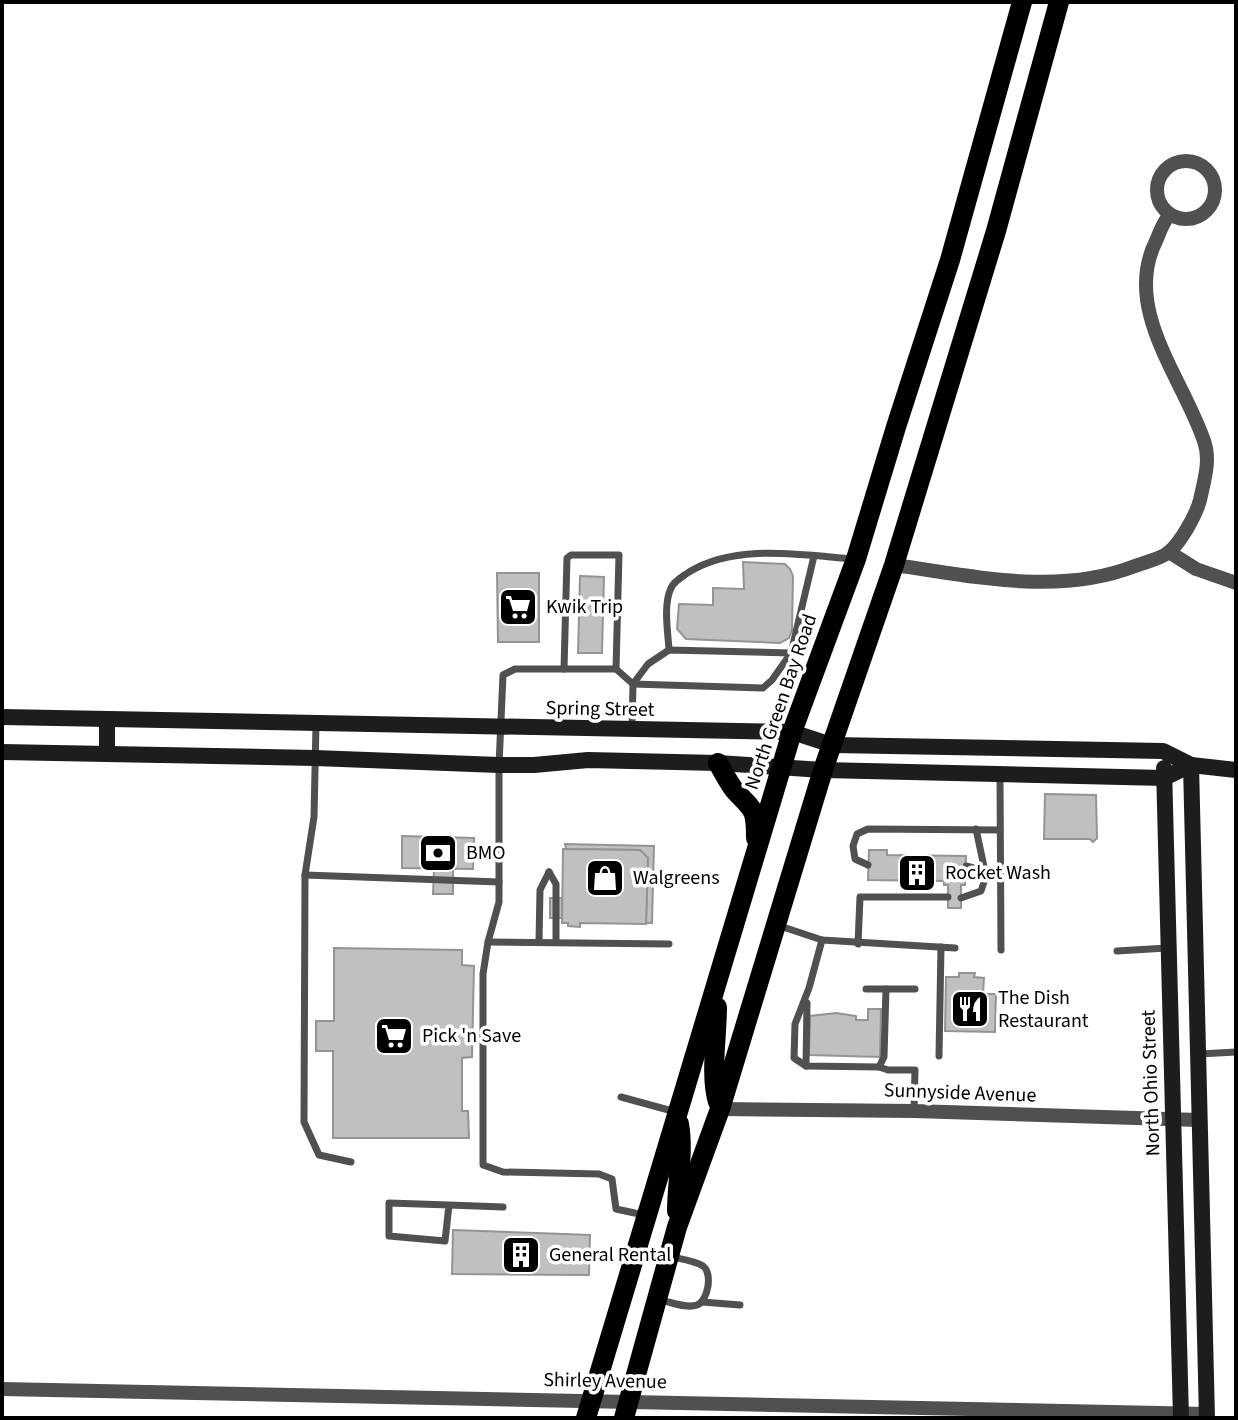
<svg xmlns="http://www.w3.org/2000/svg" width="1238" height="1420" viewBox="0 0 1238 1420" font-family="'Source Sans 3',sans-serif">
<rect width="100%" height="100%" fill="#fff"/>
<g fill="#c0c0c0" stroke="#949494" stroke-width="2">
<polygon points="743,562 785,564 790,569 793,576 792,630 789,638 780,643 686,639 677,629 679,604 713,605 713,588 744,589"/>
<polygon points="497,573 539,573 539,642 498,642"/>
<polygon points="580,576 604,577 602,653 578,653"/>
<polygon points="1045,794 1096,795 1097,838 1093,842 1090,839 1044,839"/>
<polygon points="402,836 474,838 473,869 402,868"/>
<polygon points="565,844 654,846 652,923 646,923 648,858 640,850 566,849"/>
<polygon points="563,849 640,850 648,858 646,924 580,923 580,927 568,926 568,923 562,923"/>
<polygon points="869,850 887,850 887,855 966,856 965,885 961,885 961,908 948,908 948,885 944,885 944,881 868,880"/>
<polygon points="434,869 453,869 453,894 433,894"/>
<rect x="550" y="898" width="12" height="20"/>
<polygon points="334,948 462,950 462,965 474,966 472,1057 462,1058 462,1111 468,1111 469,1138 333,1138 333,1051 316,1051 316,1021 334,1021"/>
<polygon points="959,973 975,973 974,977 984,978 983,994 996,994 995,1032 945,1031 946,977 959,977"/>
<polygon points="868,1009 881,1009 880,1057 809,1055 810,1016 836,1013 856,1016 856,1020 868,1020"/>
<polygon points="453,1230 590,1235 589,1275 452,1274"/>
</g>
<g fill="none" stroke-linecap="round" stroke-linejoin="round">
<g stroke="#505050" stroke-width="7">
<path d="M669,650C668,632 663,605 671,588C674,581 682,577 689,572C736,543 802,555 854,559"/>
<polyline points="564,669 567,558 571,555 619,555 616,669"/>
<polyline points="316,724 314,817 305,875 304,1122 319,1155 351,1162"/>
<polyline points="632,728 633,684 648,664 669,650 791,653 814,556"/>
<polyline points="1000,776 1001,950"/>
<polyline points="976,829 986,876"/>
<polyline points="868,865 855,859 853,846 857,834 868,829 1000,830"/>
<polyline points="549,872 556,884 556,941"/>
<polyline points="305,875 499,882"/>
<polyline points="961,898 981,891 986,876 978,869 966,866"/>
<polyline points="777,925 822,940 955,948"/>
<polyline points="822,940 809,988 795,1024 794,1058 806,1066 879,1067 884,1057 886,989"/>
<polyline points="539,941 540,890 549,872"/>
<polyline points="488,942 669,944"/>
<polyline points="858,944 860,897 948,897"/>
<polyline points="1117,951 1167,948"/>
<polyline points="866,989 915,989"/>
<polyline points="1199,1054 1236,1052"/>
<polyline points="939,1056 941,947"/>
<polyline points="806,1066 807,1003"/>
<polyline points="879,1067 888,1070 915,1070 914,1111"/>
<polyline points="621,1097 676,1112"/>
<polyline points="449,1205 389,1203 389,1236 445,1241 449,1205 503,1207"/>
<polyline points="644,1215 616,1209 612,1179 599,1174 503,1172 483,1165 483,974 488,942 499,902 499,765 503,675 515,669 616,669 633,684 763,688 772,680 791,653"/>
<path d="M660,1300C671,1302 687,1309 697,1305C708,1301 713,1273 703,1266C695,1261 681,1259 672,1257"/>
<polyline points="702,1302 740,1305"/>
</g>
<g stroke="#505050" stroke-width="14">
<circle cx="1186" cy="190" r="29"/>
<polyline points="1169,552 1196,569 1236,583"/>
<path d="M894,565C974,576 1058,596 1135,566C1145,562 1161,559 1169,552C1181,542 1196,515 1200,500C1204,481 1211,460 1204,441C1183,378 1122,309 1156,241C1160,232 1163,221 1170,215"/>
<polyline points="720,1109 914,1111 1199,1120"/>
<polyline points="2,1389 1207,1414"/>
</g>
<g stroke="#1d1d1d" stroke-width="16">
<polyline points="2,717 792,732 832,745 1163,751 1191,765 1236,770"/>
<polyline points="107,719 107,754"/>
<polyline points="2,752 315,758 499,765 534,765 588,760 718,763 823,770 1164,778 1191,765"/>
<polyline points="1191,765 1207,1418"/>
<polyline points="1164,768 1181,1418"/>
</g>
<g stroke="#000" stroke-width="20">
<path d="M718,763C724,773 729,784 736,792C755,811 756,811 756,838"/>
<path d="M717,1007C717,1036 710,1076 718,1102"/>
<path d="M677,1211C677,1182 684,1152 679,1124"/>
<polyline points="586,1418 792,732 856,559 896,427 950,260 1022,2"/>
<polyline points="624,1418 677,1227 720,1109 823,770 894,565 996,231 1059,2"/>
</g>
</g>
<defs>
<symbol id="supermarket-square" viewBox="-11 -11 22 22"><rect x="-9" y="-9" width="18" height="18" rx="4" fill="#000" stroke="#fff"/><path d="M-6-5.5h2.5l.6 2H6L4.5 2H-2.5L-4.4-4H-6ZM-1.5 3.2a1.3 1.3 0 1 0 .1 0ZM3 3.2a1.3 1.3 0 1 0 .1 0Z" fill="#fff"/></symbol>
<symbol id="bank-square" viewBox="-11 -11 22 22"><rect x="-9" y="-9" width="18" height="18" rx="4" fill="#000" stroke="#fff"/><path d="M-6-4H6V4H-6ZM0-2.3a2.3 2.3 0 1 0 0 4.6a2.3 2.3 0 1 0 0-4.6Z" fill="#fff"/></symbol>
<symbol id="building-square" viewBox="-11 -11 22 22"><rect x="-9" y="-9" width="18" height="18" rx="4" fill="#000" stroke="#fff"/><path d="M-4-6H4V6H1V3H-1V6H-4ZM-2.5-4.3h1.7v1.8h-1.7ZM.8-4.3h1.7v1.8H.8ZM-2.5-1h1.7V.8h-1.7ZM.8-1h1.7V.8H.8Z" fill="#fff"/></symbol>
<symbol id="shop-square" viewBox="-11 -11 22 22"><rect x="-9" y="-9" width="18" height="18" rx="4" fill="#000" stroke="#fff"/><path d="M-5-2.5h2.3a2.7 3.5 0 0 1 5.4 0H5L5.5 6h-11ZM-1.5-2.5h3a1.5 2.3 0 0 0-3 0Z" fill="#fff"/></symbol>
<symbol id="restaurant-square" viewBox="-11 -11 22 22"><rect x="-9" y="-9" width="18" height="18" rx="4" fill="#000" stroke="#fff"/><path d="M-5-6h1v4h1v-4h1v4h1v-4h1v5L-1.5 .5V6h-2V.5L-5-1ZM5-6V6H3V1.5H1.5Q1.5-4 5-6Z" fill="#fff"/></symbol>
</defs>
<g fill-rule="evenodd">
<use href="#supermarket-square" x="496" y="585" width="44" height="44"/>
<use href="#bank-square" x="416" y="831" width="44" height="44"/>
<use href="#building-square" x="895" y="851" width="44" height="44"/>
<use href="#shop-square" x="583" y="856" width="44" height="44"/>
<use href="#restaurant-square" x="948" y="987" width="44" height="44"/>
<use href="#supermarket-square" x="372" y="1014" width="44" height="44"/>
<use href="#building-square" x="499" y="1233" width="44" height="44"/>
</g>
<g text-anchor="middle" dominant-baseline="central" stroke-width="7" stroke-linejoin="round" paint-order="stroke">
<g font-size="20" fill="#000" stroke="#fff" text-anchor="start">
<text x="546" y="607">Kwik Trip</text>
<text x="466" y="853">BMO</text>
<text x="945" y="873">Rocket Wash</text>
<text x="633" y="878">Walgreens</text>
<text x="998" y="998">The Dish<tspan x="998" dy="23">Restaurant</tspan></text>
<text x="422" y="1036">Pick 'n Save</text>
<text x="549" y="1255">General Rental</text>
</g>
<g font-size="20" fill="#000" stroke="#fff">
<text transform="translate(781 702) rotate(-71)">North Green Bay Road</text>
<text transform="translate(600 709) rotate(1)">Spring Street</text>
<text transform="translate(1151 1083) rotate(-92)">North Ohio Street</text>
<text transform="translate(960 1093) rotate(2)">Sunnyside Avenue</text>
<text transform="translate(605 1381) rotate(1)">Shirley Avenue</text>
</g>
</g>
<rect width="1238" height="1420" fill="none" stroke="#000000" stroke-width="8"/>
</svg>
